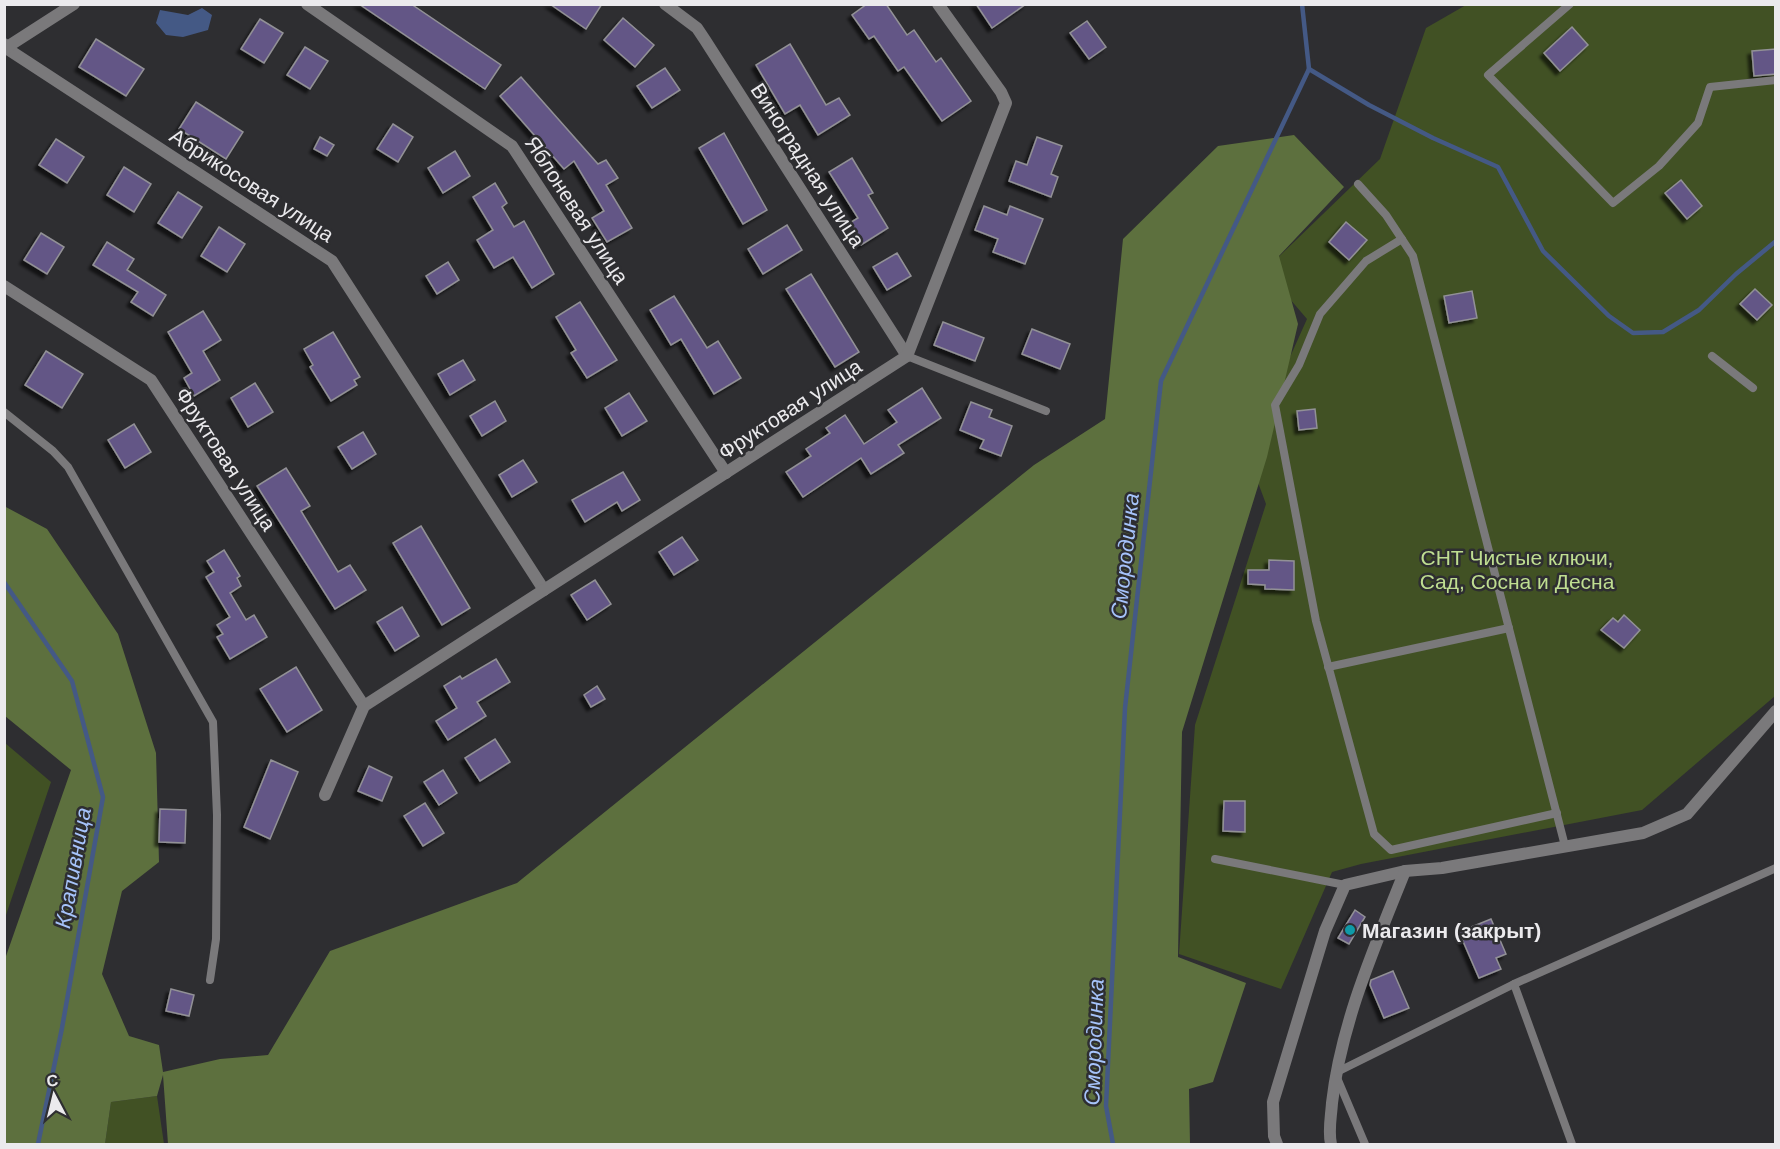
<svg xmlns="http://www.w3.org/2000/svg" width="1780" height="1149" viewBox="0 0 1780 1149" font-family="Arial,sans-serif">
<defs>
<filter id="shadow"><feDropShadow dx="-4" dy="4" stdDeviation="1.5" flood-color="#0009"/></filter>
</defs>
<rect width="100%" height="100%" fill="#2e2e31"/>
<g fill="#415124">
<polygon points="1466,5 1775,5 1775,696 1642,810 1361,864 1332,872 1281,989 1179,954 1195,725 1266,504 1247,453 1307,319 1265,270 1380,159 1426,28"/>
<polygon points="5,743 51,782 5,918"/>
<polygon points="157,1096 164,1144 105,1144 111,1102"/>
</g>
<polygon fill="#5d703e" points="1294,135 1344,187 1279,256 1298,324 1267,457 1182,732 1178,957 1246,983 1213,1082 1189,1089 1190,1144 168,1144 163,1075 157,1096 111,1102 105,1144 5,1144 5,959 71,770 5,716 4,506 47,529 118,634 156,753 159,862 122,891 102,974 129,1036 159,1045 163,1072 220,1059 268,1055 330,951 517,883 1034,465 1105,419 1123,239 1218,146"/>
<polygon fill="#445985" points="202,8 212,15 208,30 183,37 166,35 156,23 160,10 188,15"/>
<g fill="none" stroke-linecap="round" stroke-linejoin="round">
<g stroke="#445985" stroke-width="4.5">
<polyline points="1309,69 1369,105 1433,138 1498,167 1543,251 1609,316 1633,333 1663,332 1699,310 1736,274 1776,241"/>
<polyline points="4,582 72,681 103,797 62,1028 38,1144"/>
<polyline points="1113,1144 1106,1106 1125,708 1161,381 1309,69 1302,4"/>
</g>
</g>
<g fill="#635786" stroke="#929196" stroke-width="1.5" filter="url(#shadow)">
<polygon points="359,4 411,4 501,65 485,89"/>
<polygon points="550,4 602,4 586,29"/>
<polygon points="867,4 886,4 907,35 914,30 936,62 941,58 971,101 942,121 904,67 898,71 874,36 869,39 852,15"/>
<polygon points="976,4 1026,4 992,28"/>
<polygon points="623,18 654,45 635,67 604,40"/>
<polygon points="260,19 283,33 264,63 241,49"/>
<polygon points="1087,21 1106,47 1089,59 1070,33"/>
<polygon points="1572,27 1588,45 1560,71 1544,53"/>
<polygon points="96,39 144,69 126,96 79,67"/>
<polygon points="790,44 826,105 839,98 850,115 818,135 800,105 785,114 756,65"/>
<polygon points="305,47 328,61 310,89 287,75"/>
<polygon points="1776,49 1776,74 1754,76 1752,51"/>
<polygon points="665,68 680,90 652,108 637,86"/>
<polygon points="521,77 598,164 606,160 618,178 606,185 632,228 607,242 592,218 604,211 574,161 564,169 500,96"/>
<polygon points="196,102 243,132 226,159 179,129"/>
<polygon points="393,124 413,137 398,162 377,149"/>
<polygon points="724,133 767,210 743,224 699,148"/>
<polygon points="320,137 334,145 327,156 314,149"/>
<polygon points="1037,137 1062,146 1051,174 1058,177 1051,197 1009,181 1016,161 1027,165"/>
<polygon points="56,139 84,157 67,183 39,165"/>
<polygon points="455,151 470,176 443,193 428,168"/>
<polygon points="852,158 873,193 868,195 888,228 861,245 848,224 858,218 829,172"/>
<polygon points="124,167 151,184 134,212 107,195"/>
<polygon points="1681,180 1702,206 1687,219 1665,193"/>
<polygon points="495,183 507,203 502,207 514,227 524,221 554,274 532,288 513,257 494,268 477,240 493,230 473,197"/>
<polygon points="178,192 202,207 182,238 158,223"/>
<polygon points="984,206 1007,215 1010,206 1043,219 1025,264 993,252 998,239 975,230"/>
<polygon points="1346,222 1367,240 1349,260 1329,242"/>
<polygon points="787,225 802,250 763,274 748,249"/>
<polygon points="219,227 245,244 227,272 201,256"/>
<polygon points="41,233 64,247 47,274 24,260"/>
<polygon points="107,242 134,259 127,270 166,295 153,316 131,302 138,292 93,265"/>
<polygon points="897,253 911,276 887,290 873,267"/>
<polygon points="448,262 459,280 437,294 426,276"/>
<polygon points="811,274 859,352 835,367 786,289"/>
<polygon points="1755,289 1772,305 1757,320 1740,304"/>
<polygon points="1472,291 1477,318 1449,323 1444,296"/>
<polygon points="674,296 707,348 718,341 741,378 714,394 681,339 671,345 650,310"/>
<polygon points="580,302 617,360 587,378 571,353 576,350 556,317"/>
<polygon points="203,311 221,340 203,351 220,380 194,396 184,378 192,373 168,332"/>
<polygon points="943,322 984,338 975,361 934,345"/>
<polygon points="1032,329 1070,344 1060,369 1022,354"/>
<polygon points="333,332 360,377 354,380 357,385 331,401 310,367 313,365 304,349"/>
<polygon points="46,351 83,374 62,408 25,385"/>
<polygon points="463,360 475,380 450,395 438,374"/>
<polygon points="255,383 273,412 248,427 231,398"/>
<polygon points="922,388 941,418 898,445 904,453 871,474 861,458 803,497 786,472 811,456 806,449 830,433 826,428 845,415 864,444 897,422 888,410"/>
<polygon points="629,393 647,421 622,436 605,408"/>
<polygon points="495,401 506,421 482,436 470,416"/>
<polygon points="971,402 992,410 989,417 1012,426 1001,456 980,448 984,440 960,430"/>
<polygon points="1315,409 1317,428 1299,430 1297,411"/>
<polygon points="134,424 151,452 125,468 108,440"/>
<polygon points="363,432 376,454 352,469 338,447"/>
<polygon points="523,460 537,482 512,497 499,475"/>
<polygon points="286,468 310,506 301,511 338,572 350,565 366,590 335,609 257,486"/>
<polygon points="623,472 640,500 622,511 617,502 585,522 572,500"/>
<polygon points="421,526 470,608 442,625 393,543"/>
<polygon points="682,537 698,560 674,575 659,552"/>
<polygon points="224,550 240,576 237,578 241,586 230,593 246,620 254,615 267,637 230,659 217,637 223,634 217,625 230,617 206,577 214,572 207,561"/>
<polygon points="1269,560 1294,561 1294,590 1265,589 1265,585 1248,584 1248,570 1269,570"/>
<polygon points="595,580 611,604 587,620 571,595"/>
<polygon points="402,607 419,636 395,651 377,622"/>
<polygon points="1624,615 1640,630 1624,648 1601,630 1613,618 1618,622"/>
<polygon points="496,659 510,682 477,702 486,716 448,740 436,721 457,708 444,686 460,676 462,679"/>
<polygon points="296,667 322,710 287,732 260,689"/>
<polygon points="597,686 605,699 591,707 584,695"/>
<polygon points="495,739 510,762 480,781 465,758"/>
<polygon points="271,760 298,772 270,839 244,827"/>
<polygon points="369,766 392,777 382,801 358,791"/>
<polygon points="443,770 457,793 439,805 424,782"/>
<polygon points="1224,801 1245,801 1245,832 1223,831"/>
<polygon points="425,803 444,833 423,846 404,816"/>
<polygon points="160,809 186,810 185,843 159,842"/>
<polygon points="1355,910 1365,917 1349,944 1338,938"/>
<polygon points="1491,919 1506,954 1496,958 1501,969 1479,978 1459,932"/>
<polygon points="1393,971 1409,1008 1384,1018 1370,985 1371,980"/>
<polygon points="171,989 194,995 189,1016 166,1011"/>
</g>
<g fill="none" stroke-linecap="round" stroke-linejoin="round">
<g stroke="#7a797b" stroke-width="8">
<polyline points="1570,4 1488,75 1613,203 1659,166 1698,123 1710,87 1776,80"/>
<polyline points="1358,184 1386,215 1413,256 1565,846"/>
<polyline points="1402,239 1366,261 1320,314 1299,365 1275,405 1316,621 1374,834 1391,850 1557,813"/>
<polyline points="907,356 1046,411"/>
<polyline points="1712,356 1753,388"/>
<polyline points="4,412 53,451 68,467 213,722 217,815 216,939 210,980"/>
<polyline points="1328,667 1509,628"/>
<polyline points="1215,859 1345,885"/>
<polyline points="1514,984 1572,1144"/>
<polyline points="1365,1144 1335,1073 1514,984 1776,868"/>
</g>
<g stroke="#7a797b" stroke-width="12">
<polyline points="307,4 512,146 726,473"/>
<polyline points="665,4 697,28 705,40 907,356"/>
<polyline points="4,44 6,48 332,261 544,590"/>
<polyline points="4,49 74,4"/>
<polyline points="4,286 151,380 364,706"/>
<polyline points="325,795 364,706 907,356 1006,103 1001,92 938,4"/>
<polyline points="1277,1144 1274,1136 1273,1102 1325,931 1345,885 1405,871 1442,868 1643,833 1687,814 1776,711"/>
<path d="M1331,1144C1328,1131 1331,1118 1332,1103C1341,1023 1375,946 1405,871"/>
</g>
</g>
<circle fill="#0f9aa8" stroke="#2e2e31" stroke-width="2" cx="1350" cy="930" r="6"/>
<g text-anchor="middle" dominant-baseline="central" stroke-width="5" stroke-linejoin="round" paint-order="stroke">
<g font-size="21" fill="#ebeaed" stroke="#2e2e31">
<text transform="translate(808 165) rotate(57)">Виноградная улица</text>
<text transform="translate(252 185) rotate(33)">Абрикосовая улица</text>
<text transform="translate(577 210) rotate(57)">Яблоневая улица</text>
<text transform="translate(790 409) rotate(-33)">Фруктовая улица</text>
<text transform="translate(226 459) rotate(57)">Фруктовая улица</text>
</g>
<g font-size="21" fill="#bfde91" stroke="#2e2e31">
<text x="1517" y="557">СНТ Чистые ключи,<tspan x="1517" dy="24">Сад, Сосна и Десна</tspan></text>
</g>
<g font-size="21" font-weight="bold" fill="#ebeaed" stroke="#2e2e31" text-anchor="start">
<text x="1362" y="930">Магазин (закрыт)</text>
</g>
<g font-size="22" font-style="italic" fill="#a6c3fa" stroke="#2e2e31">
<text transform="translate(1125 556) rotate(-84)">Смородинка</text>
<text transform="translate(73 868) rotate(-80)">Крапивница</text>
<text transform="translate(1094 1042) rotate(-88)">Смородинка</text>
</g>
</g>
<rect width="1780" height="1149" fill="none" stroke="#ebeaed" stroke-width="12"/>
<g transform="translate(54 1095) rotate(353)" stroke="#2e2e31" stroke-width="4.5" paint-order="stroke">
<path d="M0-4.5L10 22L0 15L-10 22Z" fill="#ebeaed"/>
<text y="-9" font-size="16" font-weight="bold" text-anchor="middle" fill="#ebeaed">С</text>
</g>
</svg>
